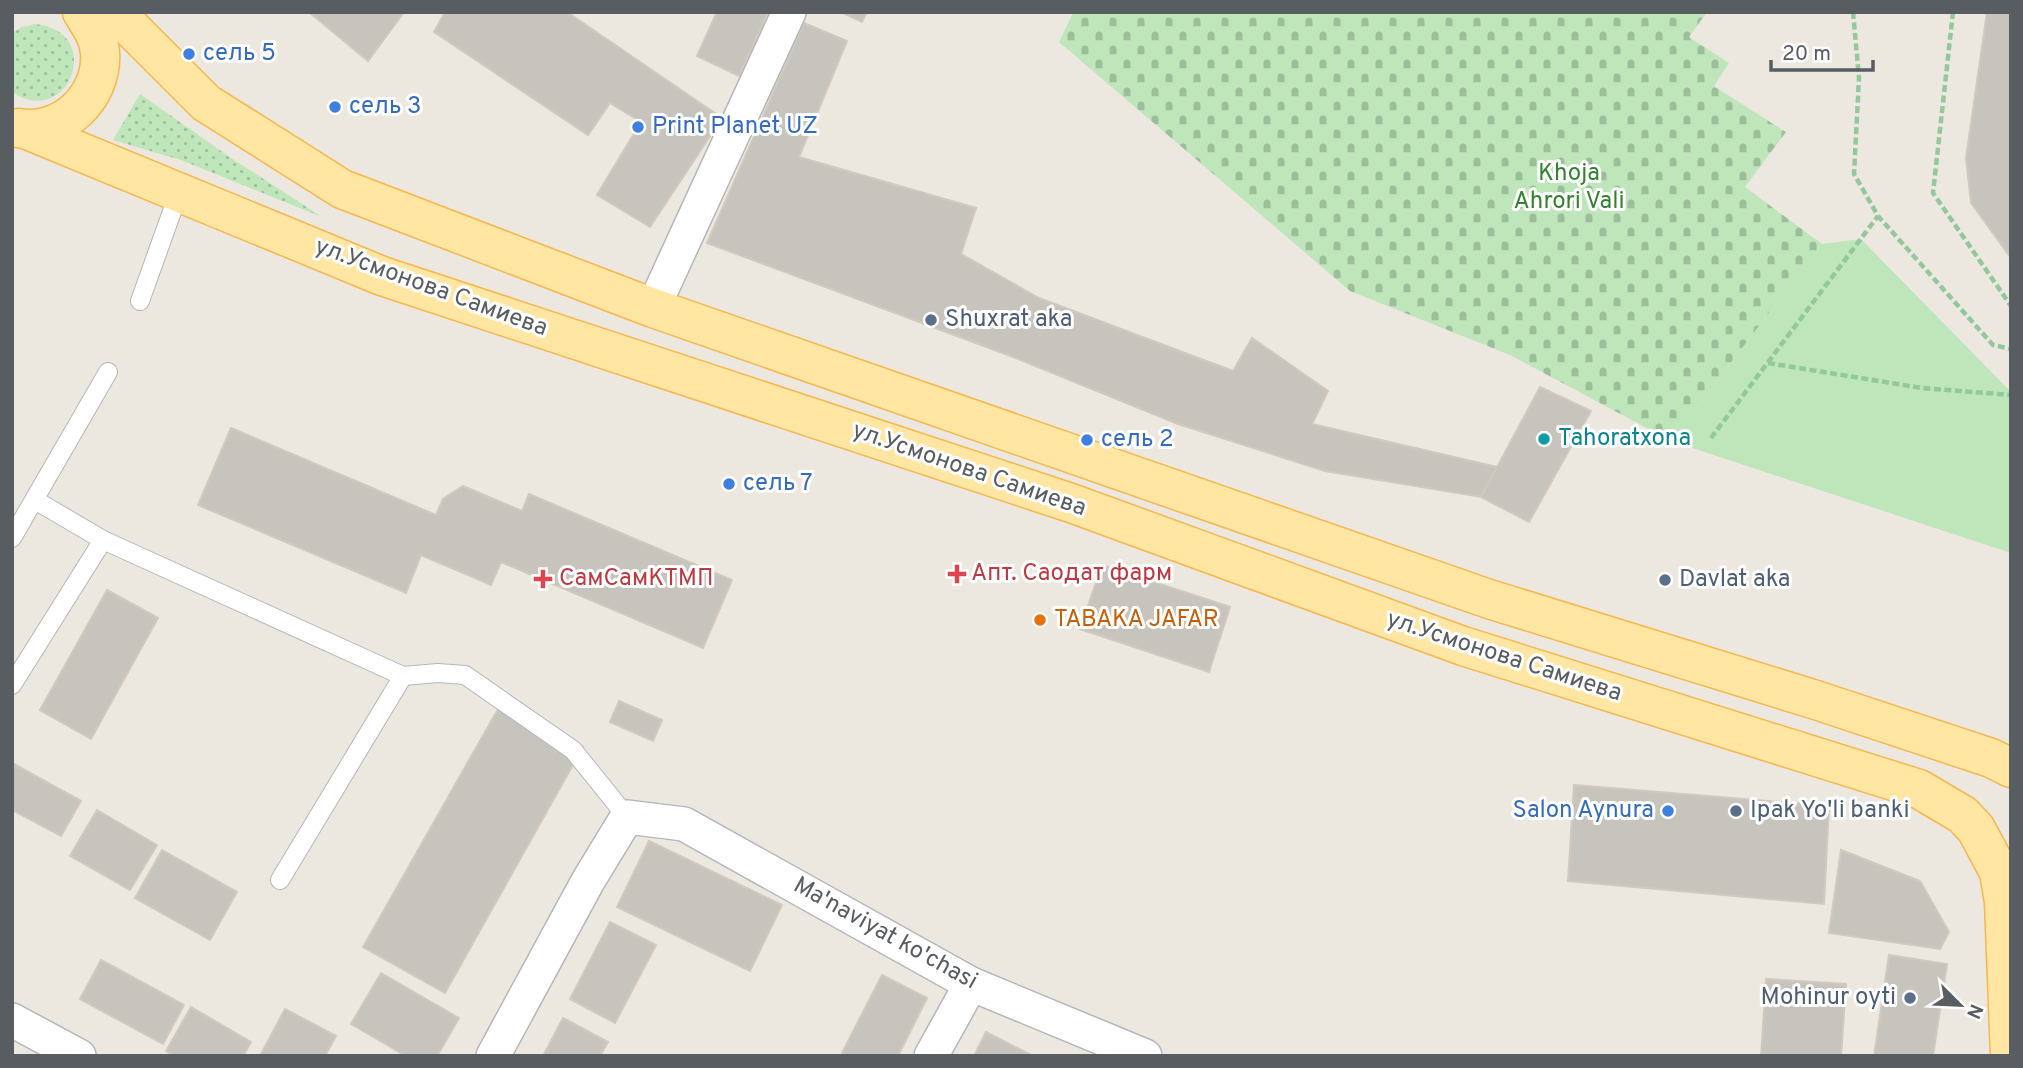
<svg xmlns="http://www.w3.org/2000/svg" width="2023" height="1068" viewBox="0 0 2023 1068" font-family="Overpass,sans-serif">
<defs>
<pattern id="grass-dots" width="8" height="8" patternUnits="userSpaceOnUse" patternTransform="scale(1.75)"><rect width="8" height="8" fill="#bee6ba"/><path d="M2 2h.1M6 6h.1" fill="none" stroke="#9dbe9b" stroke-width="1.8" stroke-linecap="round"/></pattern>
<pattern id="cemetery-stones" width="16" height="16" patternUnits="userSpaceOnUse" patternTransform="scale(1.75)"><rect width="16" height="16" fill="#bee6ba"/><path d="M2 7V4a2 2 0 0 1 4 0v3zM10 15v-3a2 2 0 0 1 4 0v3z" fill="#9dbe9b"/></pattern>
</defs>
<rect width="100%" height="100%" fill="#ece8df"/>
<g fill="url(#grass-dots)">
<path d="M35,24C106,31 69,130 12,92V33L22,27Z"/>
<polygon points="140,94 228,156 322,217 181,160 113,140"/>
</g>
<polygon fill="url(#cemetery-stones)" points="1070,12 1707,12 1689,37 1729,63 1714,86 1786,132 1745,187 1822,244 1671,441 1510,355 1350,291 1059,42 1072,15"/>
<polygon fill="#bee6ba" points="1861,239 2011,392 2011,553 1671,441 1822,244"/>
<g fill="#c7c3bd" stroke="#d1c9be" stroke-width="2">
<polygon points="309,12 404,12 368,61"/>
<polygon points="445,12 567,12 722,118 650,227 597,195 641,122 610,103 588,135 434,32"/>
<polygon points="717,12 768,12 739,76 697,56"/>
<polygon points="841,12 867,12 862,22"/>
<polygon points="1987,12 2011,12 2011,258 1971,203 1966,158"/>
<polygon points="804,23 847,41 799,157 976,208 961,254 1039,298 1233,371 1252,338 1328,391 1312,424 1497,467 1481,497 1325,471 1178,424 1008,355 707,243"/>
<polygon points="1540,387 1591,411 1529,522 1481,497"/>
<polygon points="231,428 436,515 443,499 463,486 522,511 529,494 732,580 703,648 501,562 491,585 421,555 406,593 198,505"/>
<polygon points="1102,565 1230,607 1209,672 1080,629"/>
<polygon points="107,590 158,618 91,739 40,710"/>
<polygon points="619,701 662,720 653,741 610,722"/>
<polygon points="502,702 583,747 445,993 363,947"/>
<polygon points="12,763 81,801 61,836 12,810"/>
<polygon points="1574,785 1829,806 1824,904 1568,881"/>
<polygon points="97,810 157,845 130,890 70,856"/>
<polygon points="649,841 782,905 750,971 617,907"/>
<polygon points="162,850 237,892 210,940 135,898"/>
<polygon points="1841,850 1920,881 1949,932 1940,949 1829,933"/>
<polygon points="610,922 656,945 615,1023 570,999"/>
<polygon points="1889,955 1947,964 1933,1056 1874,1056"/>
<polygon points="101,960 184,1005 163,1044 80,999"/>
<polygon points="381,973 459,1018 437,1056 406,1056 351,1024"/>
<polygon points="882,975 927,998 898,1056 848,1056 842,1053"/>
<polygon points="1766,979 1846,984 1841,1056 1761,1056"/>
<polygon points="191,1007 251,1042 243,1056 175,1056 166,1051"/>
<polygon points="285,1009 336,1036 325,1056 260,1056"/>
<polygon points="563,1018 608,1042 600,1056 543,1056"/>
<polygon points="986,1032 1033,1056 974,1056"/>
</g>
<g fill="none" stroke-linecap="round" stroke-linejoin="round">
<defs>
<g id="lane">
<polyline points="140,301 179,192"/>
<polyline points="35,500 103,540"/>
<polyline points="12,538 108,372"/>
<polyline points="12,685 103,540 403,676 438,673 465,675 573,750 627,817"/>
<polyline points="280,880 403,676"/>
</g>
<g id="street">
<polyline points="653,308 789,12"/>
<polyline points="12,1020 79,1056"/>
<polyline points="493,1056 588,881 627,817 684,824 971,984 1145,1056"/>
<polyline points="931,1056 971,984"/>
</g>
<g id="primary">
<polyline points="115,12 206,103 342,189 653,308 1489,599 1816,700 1991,758 2011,768"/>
<path d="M18,128C62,136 103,97 100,53C99,37 90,25 82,12"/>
<polyline points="25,129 382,276 1071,503 1463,646 1919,789 1963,815 1976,829 1999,872 2004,902 2010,1056"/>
</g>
</defs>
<use href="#lane" stroke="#b3b7bb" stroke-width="20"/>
<use href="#street" stroke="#b3b7bb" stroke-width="36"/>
<use href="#primary" stroke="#f7b64e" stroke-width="41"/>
<g stroke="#93c79c" stroke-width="4.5" stroke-dasharray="7 3.5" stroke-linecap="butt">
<polyline points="1853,12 1859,78 1854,174 1878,216 1993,345 2011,349"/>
<polyline points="1953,12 1933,193 2011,306"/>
<polyline points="1768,363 1922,388 2011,395"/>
<polyline points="1711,438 1878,216"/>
</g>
<use href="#lane" stroke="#fff" stroke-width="18"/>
<use href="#street" stroke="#fff" stroke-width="33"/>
<use href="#primary" stroke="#ffe6a2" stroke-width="38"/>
</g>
<g fill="#3f7fe0" stroke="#fff" stroke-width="2.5">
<circle cx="189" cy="54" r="7"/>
<circle cx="335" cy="107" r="7"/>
<circle cx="638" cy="127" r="7"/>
<circle cx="1087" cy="440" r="7"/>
<circle cx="729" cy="484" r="7"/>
<circle cx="1668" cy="811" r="7"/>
</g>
<g fill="#5c6f8a" stroke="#fff" stroke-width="2.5">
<circle cx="931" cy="320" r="7"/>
<circle cx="1665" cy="580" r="7"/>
<circle cx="1736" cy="811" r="7"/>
<circle cx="1910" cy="998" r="7"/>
</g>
<circle fill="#0f9aa8" stroke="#fff" stroke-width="2.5" cx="1544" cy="439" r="7"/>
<g fill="#e0444e" stroke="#fff" stroke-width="2.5">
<path d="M953.5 563.5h7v7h7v7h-7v7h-7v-7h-7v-7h7z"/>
<path d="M539.5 568.5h7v7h7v7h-7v7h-7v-7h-7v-7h7z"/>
</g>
<circle fill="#e8710a" stroke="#fff" stroke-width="2.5" cx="1040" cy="620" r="7"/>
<g text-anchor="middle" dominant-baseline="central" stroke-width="6" stroke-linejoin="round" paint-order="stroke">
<g font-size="24" fill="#366cbe" stroke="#fff" text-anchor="start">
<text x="203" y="54">сель 5</text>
<text x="349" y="107">сель 3</text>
<text x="652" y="127">Print Planet UZ</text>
<text x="1101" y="440">сель 2</text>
<text x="743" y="484">сель 7</text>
<text x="1654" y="811" text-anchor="end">Salon Aynura</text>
</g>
<g font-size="24" fill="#34822f" stroke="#fff">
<text x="1569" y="174">Khoja<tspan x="1569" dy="28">Ahrori Vali</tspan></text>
</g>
<g font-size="24" fill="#585d61" stroke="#fff">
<text transform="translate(431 288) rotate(20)">ул.Усмонова Самиева</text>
<text transform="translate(969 470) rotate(19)">ул.Усмонова Самиева</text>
<text transform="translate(1504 657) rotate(18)">ул.Усмонова Самиева</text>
<text transform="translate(885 934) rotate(29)">Ma'naviyat ko'chasi</text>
</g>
<g font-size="24" fill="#4e5e75" stroke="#fff" text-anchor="start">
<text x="945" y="320">Shuxrat aka</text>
<text x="1679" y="580">Davlat aka</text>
<text x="1750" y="811">Ipak Yo'li banki</text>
<text x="1896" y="998" text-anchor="end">Mohinur oyti</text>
</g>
<g font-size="24" fill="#0d838f" stroke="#fff" text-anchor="start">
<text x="1558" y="439">Tahoratxona</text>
</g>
<g font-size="24" fill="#be3a42" stroke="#fff" text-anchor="start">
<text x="971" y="574">Апт. Саодат фарм</text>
<text x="559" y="579">СамСамКТМП</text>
</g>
<g font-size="24" fill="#c56008" stroke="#fff" text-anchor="start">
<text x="1054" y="620">TABAKA JAFAR</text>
</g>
</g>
<rect width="2023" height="1068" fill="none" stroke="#585d61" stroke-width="28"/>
<g transform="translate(1960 1005) rotate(114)" stroke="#ffffff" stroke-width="5" paint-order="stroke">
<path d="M0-5L12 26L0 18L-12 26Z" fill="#585d61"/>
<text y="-10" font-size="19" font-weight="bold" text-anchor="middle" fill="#585d61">N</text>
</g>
<path d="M1771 60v10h102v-10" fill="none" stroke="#585d61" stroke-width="3.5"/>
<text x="1782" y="60" font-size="21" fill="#585d61" stroke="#ffffff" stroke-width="5" paint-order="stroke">20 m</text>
</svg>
